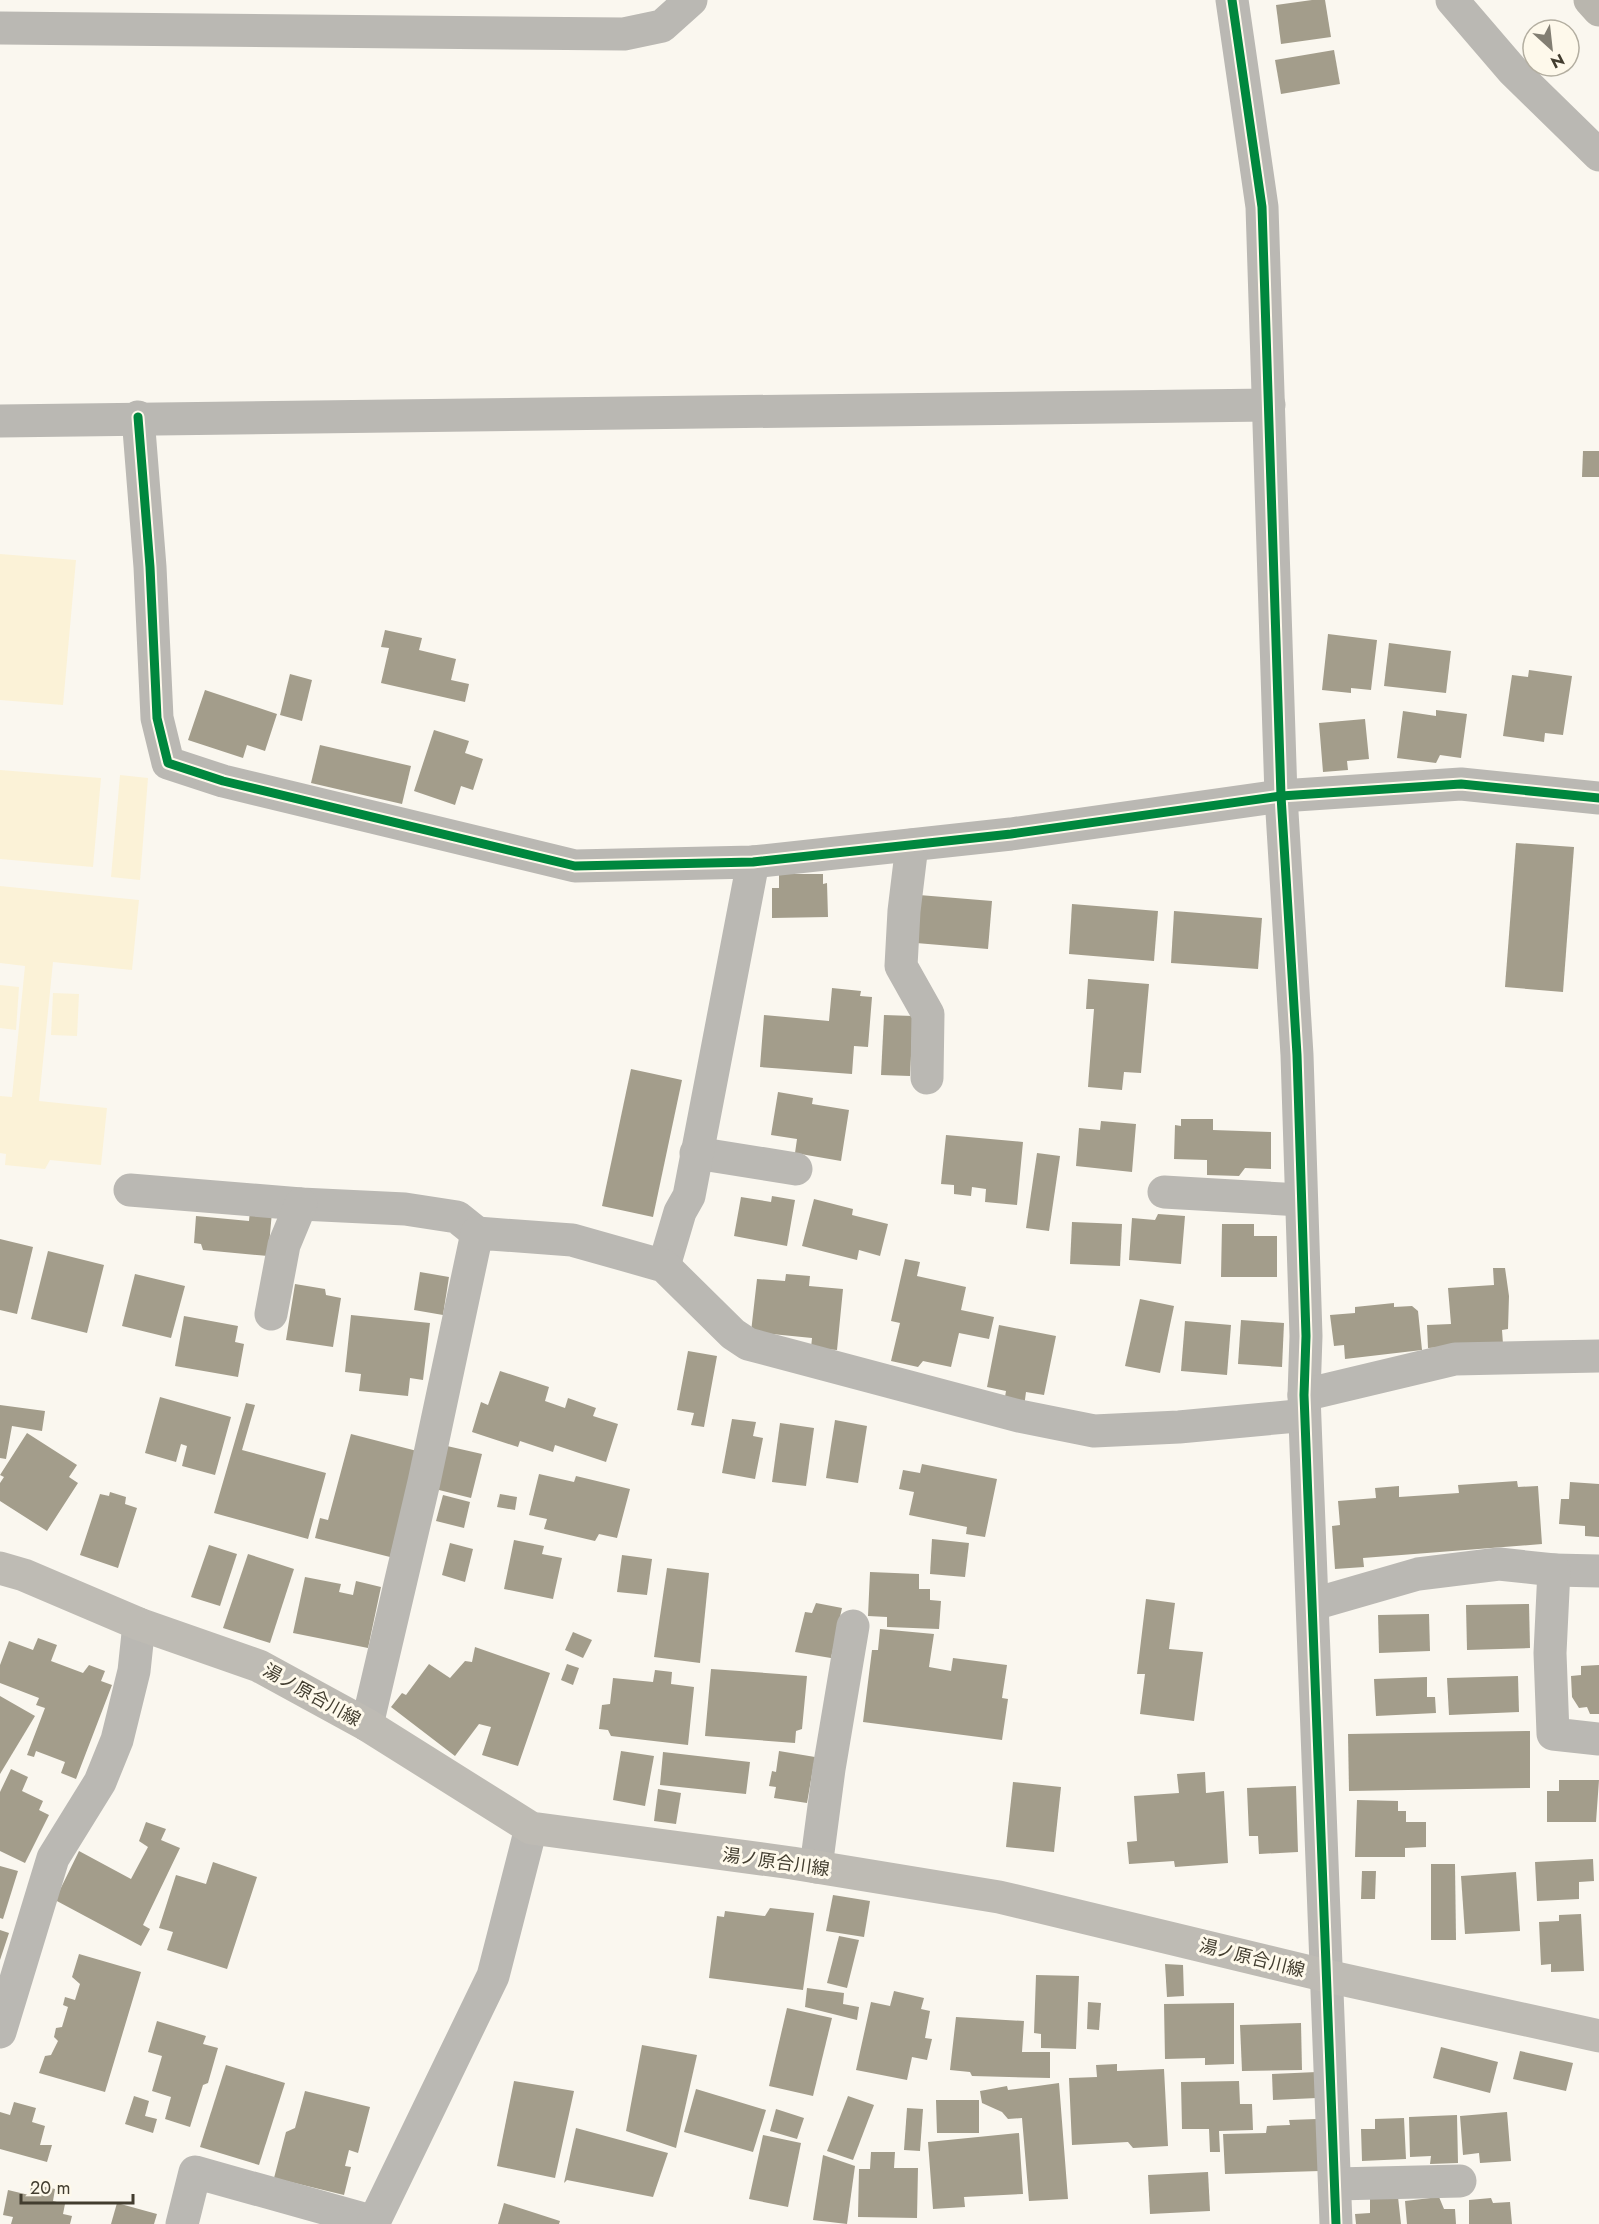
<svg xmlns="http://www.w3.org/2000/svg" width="1599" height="2224" viewBox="0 0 1599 2224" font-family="Jost,'Noto Sans JP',sans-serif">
<rect width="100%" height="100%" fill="#faf7ef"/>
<g fill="#fbf2d7">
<polygon points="0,554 76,560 63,705 0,700"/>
<polygon points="0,770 101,778 93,867 0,859"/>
<polygon points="120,775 148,778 140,880 111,877"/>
<polygon points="0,886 139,900 132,970 53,962 39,1101 107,1108 101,1165 50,1160 45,1169 5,1165 6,1154 0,1153 0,1096 12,1097 25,966 0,963"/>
<polygon points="0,985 19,987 16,1030 0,1028"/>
<polygon points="53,993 79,994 77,1036 51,1035"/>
</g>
<g fill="#a39d8b">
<polygon points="1312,0 1325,0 1331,37 1281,44 1276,5"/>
<polygon points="1334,50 1340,84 1281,94 1275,60"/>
<polygon points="1583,451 1599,451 1599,477 1582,477"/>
<polygon points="385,630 422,638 419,650 456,659 451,680 469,684 465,702 381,683 389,648 381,647"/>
<polygon points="1328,634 1377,640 1371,690 1351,688 1351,693 1322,690"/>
<polygon points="1389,643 1451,651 1446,693 1384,686"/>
<polygon points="1529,670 1572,676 1563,735 1545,733 1544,742 1503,736 1512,675 1528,677"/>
<polygon points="290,674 312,680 302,721 280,715"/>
<polygon points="205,690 277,714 265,751 247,745 243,758 188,740"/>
<polygon points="1436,710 1467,714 1461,758 1440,755 1436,763 1397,758 1403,711 1436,716"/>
<polygon points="1365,719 1369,759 1347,761 1348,770 1323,772 1319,723"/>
<polygon points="434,730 469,741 465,753 483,759 473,790 461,786 455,805 414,791"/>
<polygon points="320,745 411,766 402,804 311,783"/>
<polygon points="1516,843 1574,847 1563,992 1505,987"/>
<polygon points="779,874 823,874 823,884 827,883 828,917 772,918 772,888 779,888"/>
<polygon points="919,895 992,901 988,949 916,943"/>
<polygon points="1072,904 1158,911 1154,961 1069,954"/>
<polygon points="1174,911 1262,918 1258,969 1171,963"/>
<polygon points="1088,979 1149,984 1141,1073 1124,1072 1122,1090 1088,1087 1094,1009 1086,1009"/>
<polygon points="832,988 861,991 860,996 872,997 868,1047 854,1046 852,1074 760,1067 764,1015 829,1021"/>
<polygon points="884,1015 913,1016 910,1076 881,1075"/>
<polygon points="631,1069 682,1080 653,1217 602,1206"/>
<polygon points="778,1092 813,1098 812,1104 849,1110 841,1161 795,1153 797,1139 771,1135"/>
<polygon points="1181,1119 1213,1119 1213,1130 1271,1132 1271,1169 1245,1168 1239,1176 1207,1175 1207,1160 1174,1159 1175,1125 1181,1126"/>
<polygon points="1101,1121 1136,1124 1132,1172 1076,1166 1079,1128 1100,1130"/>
<polygon points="946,1135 1023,1142 1017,1205 985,1202 986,1189 972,1187 971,1196 954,1194 954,1185 941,1184"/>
<polygon points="1037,1153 1060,1156 1049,1231 1026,1228"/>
<polygon points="772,1196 795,1200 787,1246 734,1236 741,1197 771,1202"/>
<polygon points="814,1199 853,1209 852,1215 888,1224 880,1256 859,1250 857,1260 802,1246"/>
<polygon points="250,1210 272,1212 268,1256 203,1250 201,1244 194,1243 196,1216 249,1221"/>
<polygon points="1158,1214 1185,1216 1181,1264 1129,1260 1132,1218 1155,1220"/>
<polygon points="1072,1222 1122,1224 1120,1266 1070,1264"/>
<polygon points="1222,1224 1254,1224 1254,1236 1277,1236 1277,1277 1221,1277"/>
<polygon points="0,1239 33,1247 17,1314 0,1310"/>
<polygon points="48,1251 104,1265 87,1333 31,1319"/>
<polygon points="905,1259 920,1262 917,1276 966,1287 961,1310 994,1317 989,1339 959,1333 951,1367 923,1361 918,1367 891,1361 900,1323 891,1321"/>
<polygon points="1493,1268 1505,1268 1509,1296 1508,1329 1502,1330 1503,1344 1428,1348 1427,1325 1451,1324 1448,1288 1494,1285"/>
<polygon points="420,1272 449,1277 443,1315 414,1310"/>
<polygon points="135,1274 185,1286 171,1338 122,1326"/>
<polygon points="786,1274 810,1276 809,1286 843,1289 837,1350 811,1348 812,1338 751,1332 757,1279 785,1281"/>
<polygon points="295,1284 325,1289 326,1295 341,1298 333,1347 286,1340"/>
<polygon points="1140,1299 1174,1306 1160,1373 1125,1366"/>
<polygon points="1394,1303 1394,1307 1412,1306 1418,1311 1422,1350 1345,1359 1344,1345 1334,1346 1330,1315 1355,1313 1355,1307"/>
<polygon points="351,1315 430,1323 423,1380 410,1378 408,1396 359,1391 361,1374 345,1372"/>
<polygon points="184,1316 238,1326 235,1342 244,1344 238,1377 175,1366"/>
<polygon points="1241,1320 1284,1323 1282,1367 1238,1364"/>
<polygon points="1185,1321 1231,1325 1227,1375 1181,1371"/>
<polygon points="999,1325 1056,1336 1044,1395 1026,1392 1024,1407 1004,1403 1006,1391 987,1387"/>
<polygon points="688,1351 717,1356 704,1427 691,1425 694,1413 677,1410"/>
<polygon points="500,1371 549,1387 545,1401 565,1408 568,1398 596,1408 593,1416 618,1424 606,1462 555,1445 553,1452 520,1441 518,1447 472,1432 481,1402 488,1405"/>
<polygon points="160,1397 231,1417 215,1475 182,1466 187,1446 181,1444 176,1462 145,1453"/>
<polygon points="246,1403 255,1405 242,1450 326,1473 308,1539 214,1513"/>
<polygon points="0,1405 45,1411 42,1431 12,1426 6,1459 0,1458"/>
<polygon points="732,1419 756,1422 753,1436 763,1438 755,1479 722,1473"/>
<polygon points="835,1420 867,1426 858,1483 826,1478"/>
<polygon points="780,1423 814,1428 806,1486 772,1482"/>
<polygon points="27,1433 77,1465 69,1477 78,1483 47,1531 0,1501 0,1483 4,1477 0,1475"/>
<polygon points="351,1434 417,1451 390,1557 315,1538 320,1518 328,1520"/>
<polygon points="447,1446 482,1454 471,1498 435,1489"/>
<polygon points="922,1464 997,1479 985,1537 966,1534 967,1527 909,1515 914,1492 899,1489 903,1470 920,1473"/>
<polygon points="539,1474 574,1482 576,1476 630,1489 617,1538 599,1534 595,1541 544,1529 547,1519 529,1515"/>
<polygon points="1517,1481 1518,1487 1538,1486 1542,1544 1363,1558 1364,1567 1335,1569 1332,1526 1340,1525 1338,1501 1376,1498 1375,1488 1399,1486 1399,1497 1459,1493 1458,1485"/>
<polygon points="1570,1482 1599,1484 1599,1537 1585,1536 1585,1526 1559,1524 1561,1499 1569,1499"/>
<polygon points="110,1492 126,1497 125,1504 137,1508 118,1568 80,1555 100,1494 109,1496"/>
<polygon points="500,1494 517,1497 515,1510 497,1507"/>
<polygon points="443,1495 470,1502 464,1528 436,1521"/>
<polygon points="932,1539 969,1543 965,1577 930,1574"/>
<polygon points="514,1540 544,1546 542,1554 562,1558 553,1599 504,1589"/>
<polygon points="450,1543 473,1549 465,1582 442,1575"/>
<polygon points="209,1545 237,1554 220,1606 191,1597"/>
<polygon points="248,1554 294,1569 270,1643 223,1628"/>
<polygon points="622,1555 652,1559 647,1595 617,1592"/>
<polygon points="667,1568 709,1573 700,1663 654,1657"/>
<polygon points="870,1572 919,1574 919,1589 930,1589 930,1600 941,1601 939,1629 887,1627 887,1617 868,1616"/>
<polygon points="305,1577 341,1584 339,1592 353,1595 356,1581 381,1587 368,1648 293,1633"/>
<polygon points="1146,1599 1175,1603 1169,1649 1203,1652 1194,1721 1140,1714 1145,1674 1137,1674"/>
<polygon points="816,1603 842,1608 831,1658 795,1652 805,1612 812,1613"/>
<polygon points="1529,1604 1530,1648 1467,1650 1466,1605"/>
<polygon points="1429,1614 1430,1651 1379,1653 1378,1615"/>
<polygon points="880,1629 934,1634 929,1667 951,1671 953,1658 1007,1665 1002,1698 1008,1699 1002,1740 863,1722 872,1650 878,1650"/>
<polygon points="573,1632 592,1640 583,1658 565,1650"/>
<polygon points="38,1638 57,1645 51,1661 83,1673 89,1665 105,1671 101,1681 112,1685 76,1779 61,1773 65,1762 36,1751 34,1757 27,1755 45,1708 36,1705 39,1698 0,1683 0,1665 9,1641 33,1650"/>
<polygon points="475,1647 550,1673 518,1766 482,1755 491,1727 479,1724 455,1756 391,1707 402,1693 406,1695 429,1664 450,1678 465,1661 472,1662"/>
<polygon points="567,1664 579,1668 573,1685 561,1680"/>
<polygon points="1599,1665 1599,1714 1590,1714 1587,1707 1579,1708 1572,1697 1571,1676 1581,1675 1581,1666"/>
<polygon points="711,1669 807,1676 802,1729 796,1731 795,1743 705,1736"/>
<polygon points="655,1670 672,1672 671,1684 694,1687 688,1745 611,1736 608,1730 599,1729 602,1705 610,1704 613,1678 653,1682"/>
<polygon points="1518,1676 1519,1712 1449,1715 1447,1678"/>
<polygon points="1427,1677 1427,1697 1435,1697 1436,1713 1376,1716 1374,1679"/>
<polygon points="0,1696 35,1716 0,1774"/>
<polygon points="1530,1731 1530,1788 1349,1791 1348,1734"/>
<polygon points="621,1751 654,1756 645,1806 613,1800"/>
<polygon points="779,1751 815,1757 807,1803 774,1798 776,1787 769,1786 772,1771 776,1772"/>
<polygon points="663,1752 750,1762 746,1794 660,1785"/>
<polygon points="11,1769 28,1777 22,1791 43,1801 39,1810 49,1815 25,1863 0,1851 0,1792"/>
<polygon points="1205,1772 1206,1793 1224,1791 1228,1863 1175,1867 1174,1861 1129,1864 1127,1842 1137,1841 1134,1796 1179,1793 1177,1774"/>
<polygon points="1559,1780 1599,1780 1596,1822 1547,1822 1547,1791 1559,1791"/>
<polygon points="1013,1782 1061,1787 1054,1852 1006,1847"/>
<polygon points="1296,1786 1298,1852 1259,1854 1258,1836 1249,1836 1247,1788"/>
<polygon points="658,1789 681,1793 676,1824 654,1821"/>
<polygon points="1357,1800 1398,1801 1398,1811 1406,1811 1406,1822 1426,1822 1426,1847 1405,1848 1405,1857 1355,1857"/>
<polygon points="146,1822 166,1829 161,1840 180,1848 143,1925 150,1929 141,1946 55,1900 79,1851 131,1879 148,1847 139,1841"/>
<polygon points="1593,1859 1594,1881 1579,1882 1579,1899 1537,1901 1535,1862"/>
<polygon points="213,1862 257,1877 227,1969 167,1950 173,1932 159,1928 176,1875 206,1884"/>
<polygon points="1431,1864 1455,1864 1456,1940 1431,1940"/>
<polygon points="0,1866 18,1871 3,1919 0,1918"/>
<polygon points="1362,1871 1376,1871 1375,1899 1361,1899"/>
<polygon points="1516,1872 1520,1931 1465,1934 1461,1876"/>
<polygon points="833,1895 870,1901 864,1937 826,1931"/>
<polygon points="770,1908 814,1913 803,1990 709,1978 717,1916 724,1917 725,1911 765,1916"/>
<polygon points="1581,1914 1584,1971 1551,1972 1551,1964 1541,1965 1539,1922 1559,1921 1559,1915"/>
<polygon points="0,1930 9,1933 0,1960"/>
<polygon points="839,1936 859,1940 847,1988 827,1983"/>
<polygon points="79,1954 141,1972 105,2092 39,2073 45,2056 51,2055 58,2041 54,2037 56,2028 62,2027 68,2007 63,2005 65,1997 75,2000 80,1984 72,1977"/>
<polygon points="1165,1964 1183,1965 1184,1996 1167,1997"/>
<polygon points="1036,1975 1079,1976 1076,2049 1041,2048 1041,2034 1034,2033"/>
<polygon points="807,1988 844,1993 843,2004 859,2007 857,2020 805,2007"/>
<polygon points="894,1991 924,1998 921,2009 930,2011 925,2038 932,2039 927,2060 912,2057 907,2080 856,2070 871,2002 890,2006"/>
<polygon points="1088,2002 1101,2003 1099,2030 1087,2029"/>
<polygon points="1234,2003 1234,2064 1205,2065 1205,2058 1165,2059 1164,2004"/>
<polygon points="787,2008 832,2018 813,2096 769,2086"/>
<polygon points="956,2017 1024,2021 1022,2052 1050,2052 1050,2078 972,2076 970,2072 950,2070"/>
<polygon points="157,2021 206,2036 203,2044 218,2048 208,2083 203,2085 190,2127 165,2119 171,2097 152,2091 162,2056 148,2052"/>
<polygon points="1301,2023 1302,2070 1242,2071 1240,2025"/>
<polygon points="642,2045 697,2055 676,2148 626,2131"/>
<polygon points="1441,2047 1498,2062 1490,2093 1433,2078"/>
<polygon points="1520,2051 1573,2063 1566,2091 1513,2079"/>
<polygon points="1117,2064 1117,2071 1164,2069 1168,2146 1133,2148 1128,2142 1072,2145 1069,2078 1097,2077 1096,2065"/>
<polygon points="226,2065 285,2083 259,2165 200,2147"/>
<polygon points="1317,2072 1317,2098 1273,2100 1272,2074"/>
<polygon points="514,2081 574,2091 555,2178 497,2166"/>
<polygon points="1239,2081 1240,2104 1252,2104 1253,2130 1219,2131 1220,2152 1210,2152 1209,2129 1182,2129 1181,2082"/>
<polygon points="1059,2083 1068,2199 1029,2201 1022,2118 1008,2119 1002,2112 982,2103 980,2091 1007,2086 1008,2090"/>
<polygon points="696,2089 766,2110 753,2152 684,2132"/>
<polygon points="305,2091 370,2107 358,2153 349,2150 345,2166 351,2167 344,2195 274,2178 286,2132 295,2128"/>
<polygon points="134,2096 149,2101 145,2116 157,2119 153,2133 125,2124"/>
<polygon points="848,2096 874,2105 853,2160 827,2151"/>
<polygon points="936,2100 979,2100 979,2133 937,2133"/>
<polygon points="14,2102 36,2108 32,2122 45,2126 40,2145 52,2145 47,2162 0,2149 0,2112 10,2115"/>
<polygon points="907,2108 923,2109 920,2151 904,2150"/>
<polygon points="776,2109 804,2118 797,2139 770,2131"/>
<polygon points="1507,2112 1511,2161 1480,2163 1479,2153 1463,2155 1460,2116"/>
<polygon points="1457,2115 1458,2163 1430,2164 1431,2156 1410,2157 1409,2117"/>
<polygon points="1404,2118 1406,2159 1362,2161 1361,2129 1375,2129 1375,2119"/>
<polygon points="1317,2119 1320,2171 1225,2174 1223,2134 1266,2133 1267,2126 1290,2125 1289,2120"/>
<polygon points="576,2128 668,2153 653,2197 567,2180 564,2183"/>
<polygon points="1019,2133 1023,2194 964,2197 965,2207 933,2209 928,2142"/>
<polygon points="763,2135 801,2143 788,2207 749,2199"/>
<polygon points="871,2152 895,2152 894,2168 918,2168 917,2218 858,2217 859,2169 870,2169"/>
<polygon points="823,2155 855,2166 847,2224 813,2220"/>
<polygon points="1208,2172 1210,2211 1150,2214 1148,2175"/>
<polygon points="32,2184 55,2189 53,2201 65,2204 63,2214 72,2216 70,2224 11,2224 13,2217 3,2215 8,2190 29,2195"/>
<polygon points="1398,2197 1401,2224 1356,2224 1355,2214 1370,2213 1370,2199"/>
<polygon points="1439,2197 1444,2209 1455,2209 1456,2224 1407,2224 1405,2201"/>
<polygon points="1491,2198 1493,2203 1510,2202 1512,2224 1469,2224 1469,2200"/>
<polygon points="117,2203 157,2214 154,2224 111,2224"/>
<polygon points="504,2203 560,2221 559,2224 498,2224"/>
</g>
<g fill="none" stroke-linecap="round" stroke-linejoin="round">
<g stroke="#bab8b3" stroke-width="33">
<polyline points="1232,0 1262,207 1281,796 1297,1055 1306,1336 1304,1395 1336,2224"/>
<polyline points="1452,0 1513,71 1599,155"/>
<polyline points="0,28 624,34 662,26 691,0"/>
<polyline points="138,417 150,567 157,718 168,763 223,781 575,866 753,862 1011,834 1281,796 1461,784 1599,798"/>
<polyline points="0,421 1269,405"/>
<polyline points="912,845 904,911 901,966 928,1014 927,1078"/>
<polyline points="696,1153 796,1169"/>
<polyline points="130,1190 301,1204 405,1209 457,1217 477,1233"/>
<polyline points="1164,1192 1301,1200"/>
<polyline points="664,1266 680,1212 689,1196 753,862"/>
<polyline points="271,1314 284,1245 301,1204"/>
<polyline points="1304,1395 1455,1359 1599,1356"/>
<polyline points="1554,1570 1599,1571"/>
<polyline points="1314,1604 1418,1574 1499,1564 1554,1570 1550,1653 1553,1734 1599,1739"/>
<polyline points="367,1725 424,1482 477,1233 572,1240 664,1266 733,1334 748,1344 1019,1416 1094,1431 1179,1427 1297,1416"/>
<polyline points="816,1867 829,1769 853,1626"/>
<polyline points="0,2032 53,1858 100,1782 117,1740 134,1671 139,1624"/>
<polyline points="1336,2184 1460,2181"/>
<polyline points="182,2224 195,2172 374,2222"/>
<polyline points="373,2224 493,1976 531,1828"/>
</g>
<polyline stroke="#bebbb4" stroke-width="33" points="0,1568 24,1575 139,1624 259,1666 367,1725 531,1828 792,1863 999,1897 1327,1976 1599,2036"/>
<polyline stroke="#b9b6ae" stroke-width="33" points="1590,0 1599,10"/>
<defs>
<g id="cycleway">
<polyline points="1232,0 1262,207 1281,796 1297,1055 1306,1336 1304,1395 1336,2224"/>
<polyline points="138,417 150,567 157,718 168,763 223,781 575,866 753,862 1011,834 1281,796 1461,784 1599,798"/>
</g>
</defs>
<use href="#cycleway" stroke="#fef9eb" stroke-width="13"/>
<use href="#cycleway" stroke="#00873e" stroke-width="9"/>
</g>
<g text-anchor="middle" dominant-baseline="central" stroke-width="6" stroke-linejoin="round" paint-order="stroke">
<g font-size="18" fill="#423d2f" stroke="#fef9eb">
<text transform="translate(312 1695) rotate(29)">湯ノ原合川線</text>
<text transform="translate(776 1862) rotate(8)">湯ノ原合川線</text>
<text transform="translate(1252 1958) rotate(14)">湯ノ原合川線</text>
</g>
</g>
<g transform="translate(1551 48) rotate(153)"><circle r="28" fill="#fef9eb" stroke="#b3aea0" stroke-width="1.5"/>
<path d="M0-4.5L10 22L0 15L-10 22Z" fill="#827e72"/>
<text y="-9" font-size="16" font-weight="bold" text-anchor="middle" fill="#423d2f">N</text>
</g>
<path d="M21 2194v9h112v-9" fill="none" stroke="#423d2f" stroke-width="3"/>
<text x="30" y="2194" font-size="18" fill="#423d2f" stroke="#fef9eb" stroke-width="4.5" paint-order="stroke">20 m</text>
</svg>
